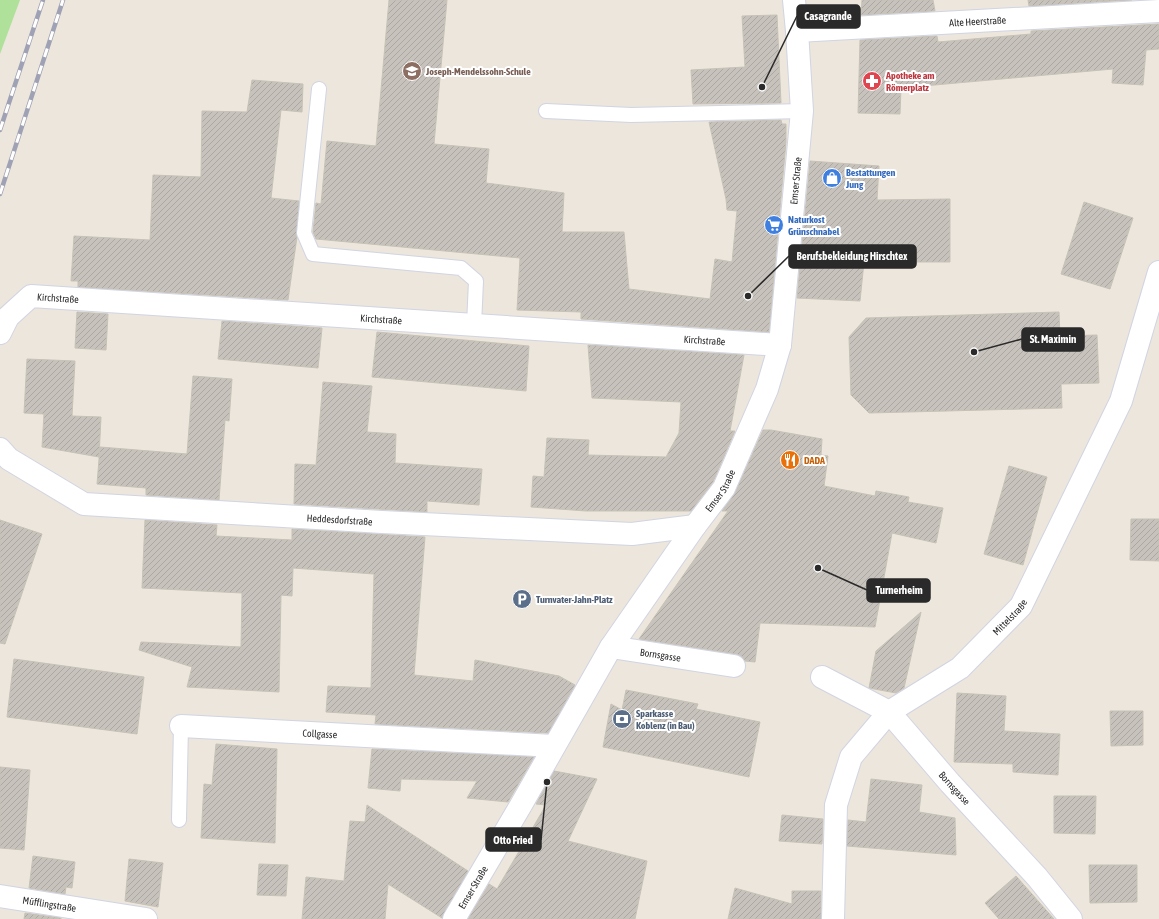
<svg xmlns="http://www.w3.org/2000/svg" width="1159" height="919" viewBox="0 0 1159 919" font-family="'Asap Condensed',sans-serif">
<defs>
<pattern id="building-hatch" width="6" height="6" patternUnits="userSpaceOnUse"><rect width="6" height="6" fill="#c7c2bc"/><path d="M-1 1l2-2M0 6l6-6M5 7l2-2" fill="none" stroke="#aba7a2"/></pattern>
</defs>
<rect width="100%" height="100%" fill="#ece6dc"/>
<polygon fill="#afe19a" points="0,0 20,0 0,54"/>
<g fill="url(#building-hatch)" stroke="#c7c2b6">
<polygon points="389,0 447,0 434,144 489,149 486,183 564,193 562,232 624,232 629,289 710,299 715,259 732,262 737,211 727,210 726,199 709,122 781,120 782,124 786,124 786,142 769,332 581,319 581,312 517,310 520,258 316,239 313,232 316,203 321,204 327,141 376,146"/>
<polygon points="862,0 933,0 935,11 861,15"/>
<polygon points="1028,0 1132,0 1029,6"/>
<polygon points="777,15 781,103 693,104 691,70 745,67 742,16"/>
<polygon points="1159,24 1159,49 1146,50 1143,85 1112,83 1113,69 901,88 900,114 858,113 860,40 937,36 938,42 1031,34 1031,31"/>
<polygon points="252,80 303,84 302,112 281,110 271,198 299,201 297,237 288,300 78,287 78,281 71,281 74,236 150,240 153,175 201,177 202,111 247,112"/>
<polygon points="810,161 879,166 877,200 950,199 950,262 864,262 860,301 797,298"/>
<polygon points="1084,202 1133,218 1110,289 1061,274"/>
<polygon points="77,312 108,314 106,350 75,348"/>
<polygon points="1059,312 1060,336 1097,335 1099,383 1061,384 1062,408 869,413 851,395 849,337 866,318"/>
<polygon points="222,321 322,328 318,368 218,359"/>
<polygon points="377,332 529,346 526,391 372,377"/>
<polygon points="588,345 744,355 730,431 735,431 713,482 691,511 586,511 531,507 533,476 544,477 547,438 589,440 588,455 666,457 679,433 681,402 592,398"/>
<polygon points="27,359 75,361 72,416 101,417 99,457 42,447 44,414 24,413"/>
<polygon points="193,376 232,379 229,421 225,420 219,500 146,495 146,488 97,484 100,447 187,454"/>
<polygon points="323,382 372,386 367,432 396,434 395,463 482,469 479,505 427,501 427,512 294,504 295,464 316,465"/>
<polygon points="763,430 771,430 822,439 821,455 828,456 824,486 875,496 876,491 909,497 908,502 943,508 936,543 892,533 875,627 760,623 755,662 745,661 741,656 736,654 639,639 728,511 722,511 735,493"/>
<polygon points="1009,466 1047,477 1023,565 984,554"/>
<polygon points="1131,519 1159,519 1159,561 1130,560"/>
<polygon points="0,520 42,534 5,644 0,643"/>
<polygon points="145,520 217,525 216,536 292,540 292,529 425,537 414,675 473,681 475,660 559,676 575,685 548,733 375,724 376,715 326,712 328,686 371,688 374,574 293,568 292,596 281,595 279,692 187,687 192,667 139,650 141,642 241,647 242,593 142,588"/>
<polygon points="921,612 904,688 896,693 869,688 876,651"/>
<polygon points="14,659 144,677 137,734 7,717"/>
<polygon points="626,690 698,704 696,709 760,722 749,777 603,747 611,704 622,710"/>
<polygon points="957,693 1006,696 1004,731 1060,734 1058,775 1013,772 1013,764 954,762"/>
<polygon points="1110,711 1143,711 1143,745 1111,746"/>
<polygon points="216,744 277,749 275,843 201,838 204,784 212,785"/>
<polygon points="372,749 534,757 508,802 467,798 477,781 401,779 400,791 368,788"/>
<polygon points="0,767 30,770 24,850 0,848"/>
<polygon points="554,771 597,779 568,841 647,861 635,919 468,919 489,884 497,889 546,805 536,804"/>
<polygon points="871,779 922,785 919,812 955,818 956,855 847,846 848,820 866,822"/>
<polygon points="1054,796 1096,796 1095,834 1054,833"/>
<polygon points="367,805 468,871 442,918 388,884 385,919 302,919 306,877 344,881 350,821 365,822"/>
<polygon points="782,815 823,819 822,844 779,841"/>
<polygon points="33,856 75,862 72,888 66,887 65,894 29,888"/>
<polygon points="129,859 163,863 158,907 125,901"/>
<polygon points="259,864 288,865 286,896 257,895"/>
<polygon points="1089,865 1137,865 1137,902 1090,903"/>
<polygon points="1016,876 1054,919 999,919 985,903"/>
<polygon points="735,888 792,904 792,891 821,891 821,919 728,919"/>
<polygon points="25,913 61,918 61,919 24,919"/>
</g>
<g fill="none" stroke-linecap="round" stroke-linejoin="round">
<defs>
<g id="service">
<polyline points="319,89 304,233 313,254 461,268 476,281 474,325"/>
<polyline points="546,111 631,115 802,111"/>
<polyline points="179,820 181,726"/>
</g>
<g id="minor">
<path id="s1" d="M0,333L8,317L31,296L780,345"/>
<path id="s2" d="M0,449L9,459L84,504L382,522L632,534L695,526"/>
<path id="s3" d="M611,647L734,666"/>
<path id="s4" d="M822,677L889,712L950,783L1037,877L1071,919"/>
<path id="s5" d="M181,726L554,746"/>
<path id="s6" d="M0,896L146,919"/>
<path id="s7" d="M454,919L521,805L611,647L695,526L724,488L767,389L780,345L802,111L797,31"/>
<path id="s8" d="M833,919L836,805L851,757L889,712L960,668L1021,606L1121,401L1159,272"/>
</g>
<g id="tertiary">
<path id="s9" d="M794,0L797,31L1159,11"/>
</g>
</defs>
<use href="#service" stroke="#d1d4e2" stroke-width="16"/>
<use href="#minor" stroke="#d1d4e2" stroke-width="24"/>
<use href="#tertiary" stroke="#d1d4e2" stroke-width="24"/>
<use href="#service" stroke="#fff" stroke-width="14"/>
<use href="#minor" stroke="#fff" stroke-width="22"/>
<use href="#tertiary" stroke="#fff" stroke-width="22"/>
<defs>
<g id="rail">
<polyline points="0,130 43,0"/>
<polyline points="0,194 63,0"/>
</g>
</defs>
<use href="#rail" stroke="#9fa1b4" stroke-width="4.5"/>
<use href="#rail" stroke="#fff" stroke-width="3" stroke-dasharray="9" stroke-linecap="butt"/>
</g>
<defs>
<symbol id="school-disc" viewBox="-11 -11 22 22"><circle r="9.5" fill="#8d6e63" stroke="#fff"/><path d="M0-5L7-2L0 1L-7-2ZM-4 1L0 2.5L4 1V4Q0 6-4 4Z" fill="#fff"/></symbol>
<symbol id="pharmacy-disc" viewBox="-11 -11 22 22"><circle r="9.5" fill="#e0444e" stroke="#fff"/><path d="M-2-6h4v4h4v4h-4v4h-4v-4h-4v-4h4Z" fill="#fff"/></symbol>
<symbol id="shop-disc" viewBox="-11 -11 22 22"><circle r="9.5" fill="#3f7fe0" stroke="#fff"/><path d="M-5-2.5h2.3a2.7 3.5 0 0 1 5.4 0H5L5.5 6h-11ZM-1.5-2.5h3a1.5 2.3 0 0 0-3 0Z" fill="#fff"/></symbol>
<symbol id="supermarket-disc" viewBox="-11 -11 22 22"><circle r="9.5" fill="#3f7fe0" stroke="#fff"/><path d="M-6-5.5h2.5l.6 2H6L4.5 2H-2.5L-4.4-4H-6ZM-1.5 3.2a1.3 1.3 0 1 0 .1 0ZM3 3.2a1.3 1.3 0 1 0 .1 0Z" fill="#fff"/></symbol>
<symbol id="restaurant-disc" viewBox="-11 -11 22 22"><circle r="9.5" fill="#e8710a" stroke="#fff"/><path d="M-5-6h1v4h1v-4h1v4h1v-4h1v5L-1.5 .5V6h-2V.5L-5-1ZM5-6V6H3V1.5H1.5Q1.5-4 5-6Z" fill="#fff"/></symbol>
<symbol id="parking-disc" viewBox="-11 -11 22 22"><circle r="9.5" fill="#5c6f8a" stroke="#fff"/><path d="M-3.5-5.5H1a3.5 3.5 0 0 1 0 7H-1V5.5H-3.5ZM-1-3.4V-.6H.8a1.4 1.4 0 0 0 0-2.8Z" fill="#fff"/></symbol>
<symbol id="bank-disc" viewBox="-11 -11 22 22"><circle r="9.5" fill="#5c6f8a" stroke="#fff"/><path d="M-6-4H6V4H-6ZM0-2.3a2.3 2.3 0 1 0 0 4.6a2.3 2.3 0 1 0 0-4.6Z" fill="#fff"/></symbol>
</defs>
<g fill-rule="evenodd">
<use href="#school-disc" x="401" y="60" width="22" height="22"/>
<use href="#pharmacy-disc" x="861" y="70" width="22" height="22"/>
<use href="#shop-disc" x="821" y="167" width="22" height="22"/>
<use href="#supermarket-disc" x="763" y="214" width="22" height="22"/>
<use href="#restaurant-disc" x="779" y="449" width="22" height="22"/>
<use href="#parking-disc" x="511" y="588" width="22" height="22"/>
<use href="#bank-disc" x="611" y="708" width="22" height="22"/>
</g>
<g text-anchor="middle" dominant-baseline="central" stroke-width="4" stroke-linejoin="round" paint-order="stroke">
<g font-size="10" fill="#2a2a2a" stroke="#fff">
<text stroke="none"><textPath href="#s9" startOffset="212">Alte Heerstraße</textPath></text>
<text stroke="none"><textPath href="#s7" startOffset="828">Emser Straße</textPath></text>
<text stroke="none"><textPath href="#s1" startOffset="76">Kirchstraße</textPath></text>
<text stroke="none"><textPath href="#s1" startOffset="400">Kirchstraße</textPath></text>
<text stroke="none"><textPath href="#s1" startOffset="724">Kirchstraße</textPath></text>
<text stroke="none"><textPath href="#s7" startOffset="505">Emser Straße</textPath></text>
<text stroke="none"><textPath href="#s2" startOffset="357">Heddesdorfstraße</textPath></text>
<text stroke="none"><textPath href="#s8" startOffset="378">Mittelstraße</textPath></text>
<text stroke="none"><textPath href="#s3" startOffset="50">Bornsgasse</textPath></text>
<text stroke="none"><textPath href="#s5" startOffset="139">Collgasse</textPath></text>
<text stroke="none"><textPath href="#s4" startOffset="176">Bornsgasse</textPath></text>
<text stroke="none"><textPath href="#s7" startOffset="37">Emser Straße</textPath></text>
<text stroke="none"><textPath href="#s6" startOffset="50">Müfflingstraße</textPath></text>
</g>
<g font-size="10" font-weight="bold" fill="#785e54" stroke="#fff" text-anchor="start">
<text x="426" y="71">Joseph-Mendelssohn-Schule</text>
</g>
<g font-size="10" font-weight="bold" fill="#be3a42" stroke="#fff" text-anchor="start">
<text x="886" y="75">Apotheke am<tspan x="886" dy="12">Römerplatz</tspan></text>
</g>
<g font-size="10" font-weight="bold" fill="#366cbe" stroke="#fff" text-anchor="start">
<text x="846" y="172">Bestattungen<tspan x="846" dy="12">Jung</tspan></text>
<text x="788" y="219">Naturkost<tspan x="788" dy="12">Grünschnabel</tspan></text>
</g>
<g font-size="10" font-weight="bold" fill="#c56008" stroke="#fff" text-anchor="start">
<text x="804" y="460">DADA</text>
</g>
<g font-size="10" font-weight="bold" fill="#4e5e75" stroke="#fff" text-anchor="start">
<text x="536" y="599">Turnvater-Jahn-Platz</text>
<text x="636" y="713">Sparkasse<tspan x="636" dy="12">Koblenz (in Bau)</tspan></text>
</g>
</g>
<path fill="none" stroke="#2a2a2a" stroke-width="1.5" d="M762 87L797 16M748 296L789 256M974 352L1022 339M818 568L867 590M547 782L541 840"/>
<g fill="#2a2a2a" stroke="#fff" stroke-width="1.5">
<circle cx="762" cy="87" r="4"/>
<circle cx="748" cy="296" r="4"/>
<circle cx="974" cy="352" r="4"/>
<circle cx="818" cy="568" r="4"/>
<circle cx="547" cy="782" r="4"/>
</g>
<g fill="#2a2a2a" stroke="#2a2a2a" stroke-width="1.5">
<rect x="797" y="5" width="63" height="23" rx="4"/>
<rect x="789" y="245" width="127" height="23" rx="4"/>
<rect x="1022" y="328" width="62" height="23" rx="4"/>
<rect x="867" y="579" width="63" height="23" rx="4"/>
<rect x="486" y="828" width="55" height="23" rx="4"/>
</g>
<g font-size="11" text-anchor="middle" font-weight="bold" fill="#fff">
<text x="828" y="20">Casagrande</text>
<text x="852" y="260">Berufsbekleidung Hirschtex</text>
<text x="1053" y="343">St. Maximin</text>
<text x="899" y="594">Turnerheim</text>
<text x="513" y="844">Otto Fried</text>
</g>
</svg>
